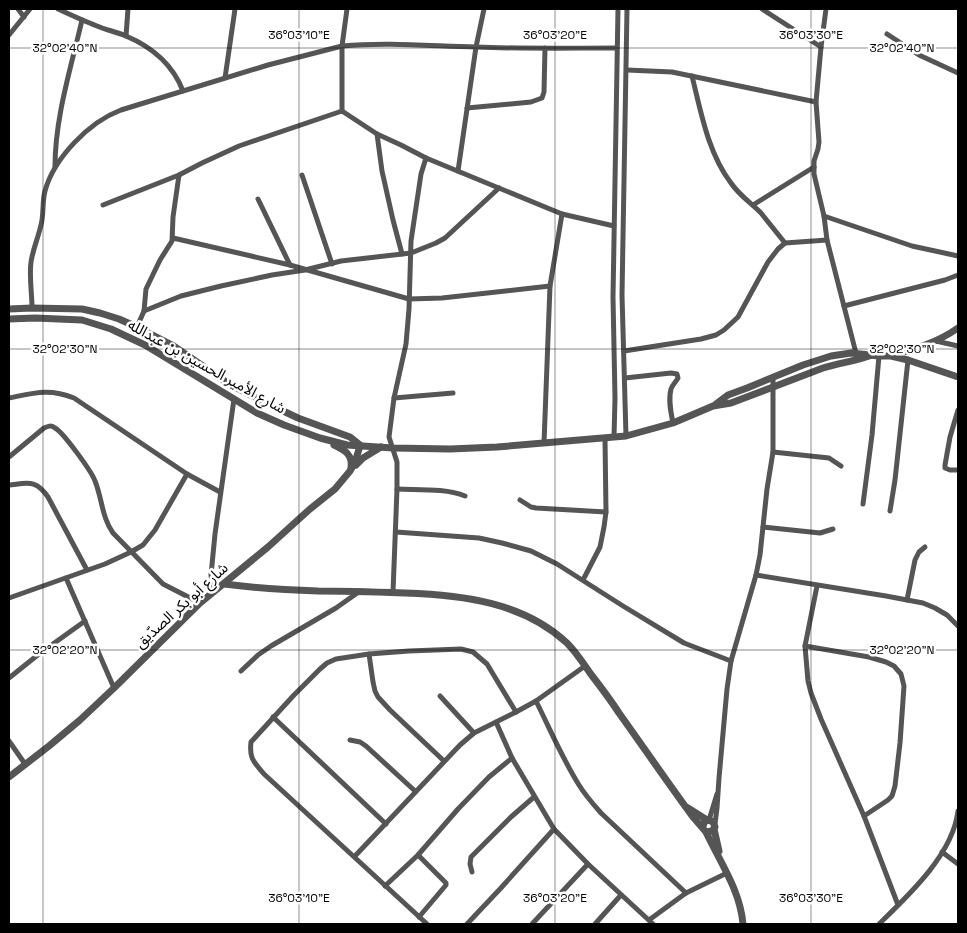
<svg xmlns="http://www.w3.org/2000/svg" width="967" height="933" viewBox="0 0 967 933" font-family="'Space Grotesk','Noto Sans Arabic',sans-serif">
<rect width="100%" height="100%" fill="#fff"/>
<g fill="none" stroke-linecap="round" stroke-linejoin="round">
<g stroke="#555" stroke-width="5">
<polyline points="18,9 24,17"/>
<path d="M58,9C71,15 84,21 97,26C106,30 117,32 126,36C152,47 173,65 183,91"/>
<polyline points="762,9 821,47"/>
<polyline points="826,9 821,47 816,102 819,142 818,149 814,161 814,174 824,216 827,240 857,357"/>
<polyline points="887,34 919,55 958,73"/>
<polyline points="9,35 30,9"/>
<polyline points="126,36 128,9"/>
<polyline points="627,70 672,72 816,102"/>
<path d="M692,76C701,112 708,153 731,183C739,195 751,203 761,213C769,223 777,233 785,243"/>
<polyline points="225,78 235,9"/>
<polyline points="467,108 531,102 542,98 544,92 545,48"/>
<path d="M342,111V46C387,42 431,46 476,47C523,49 570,48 617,48"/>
<polyline points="342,111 377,134 401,145 426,158"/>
<polyline points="377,134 382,171 393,220 402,254"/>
<path d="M55,167C55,117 71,68 82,20"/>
<polyline points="458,171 476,47 484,9"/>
<polyline points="302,175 332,264"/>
<polyline points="258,199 290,265"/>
<polyline points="103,205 179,175 202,163 239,146 342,111"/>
<polyline points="753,205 814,167"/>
<polyline points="824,216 912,246 958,256"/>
<polyline points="173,238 290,265 409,299 442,298 550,286"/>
<polyline points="844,306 945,280 958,275"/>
<path d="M32,308C32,293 29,277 31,262C33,249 38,238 41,225C44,214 42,202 45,191C54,158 89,122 121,110L268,65L342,46L347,9"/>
<polyline points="144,311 181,296 221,286 272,275 305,270 341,261 411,253 436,243 445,238 499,188"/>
<polyline points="137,327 144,311 146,289 160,260 172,241 173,217 179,175"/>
<polyline points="936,341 958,346"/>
<polyline points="624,351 701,339 716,335 724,330 738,317 768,262 778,249 785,243 827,240"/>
<path d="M625,378L671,373L677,374L678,378C676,382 672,385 671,389C668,400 671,413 673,423"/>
<path d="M9,398C34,393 49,388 74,398L187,474L220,492"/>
<polyline points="394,398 453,393"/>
<polyline points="958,410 950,437 945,465 945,468 950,470 958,470"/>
<polyline points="626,436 622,295 627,9"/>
<polyline points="614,437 615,398 613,297 618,9"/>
<polyline points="544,443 550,286 562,214"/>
<polyline points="773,452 829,458 841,466"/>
<path d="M9,457L44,428C48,426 51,425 55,428C63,432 92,472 95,481C102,498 102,518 113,533L163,584L200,603"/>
<path d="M9,485C28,483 36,479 48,497L87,570"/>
<path d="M397,489C418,490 446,488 465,496"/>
<polyline points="520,500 531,507 536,508 606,512"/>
<polyline points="863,504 872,435 879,356"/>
<polyline points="890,511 895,480 908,360"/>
<polyline points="763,527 820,533 833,529"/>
<polyline points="396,532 479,538 502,543 531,551 557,564 623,606 684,643 731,661"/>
<polyline points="756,575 886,596 923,603 935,608 947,615 958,626"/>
<polyline points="66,578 114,688"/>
<polyline points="583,580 600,547 604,527 606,512 605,438"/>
<polyline points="817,586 805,646 808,681 811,693 821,719 864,816 898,905"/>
<polyline points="213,592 211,575 215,534 234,399"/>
<polyline points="393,592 397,489 397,462 389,437 394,398 406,344 409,309 411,241 421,174 426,158 562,214 614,226"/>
<polyline points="9,598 105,564 131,552 143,545 155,530 187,474"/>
<polyline points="907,600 915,560 919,552 925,547"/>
<polyline points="805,646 869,657 886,662 894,666 901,674 904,686 900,743 895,786 892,796 888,800 864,816"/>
<polyline points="369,654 373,682 375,691 378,697 390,710 444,761"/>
<polyline points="241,671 258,655 271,646 336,608 360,591"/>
<polyline points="9,678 39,654 85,621"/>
<polyline points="440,696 474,733"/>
<path d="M536,701C550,729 562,758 579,785C585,795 593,804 601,813L686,893"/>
<polyline points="273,717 386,824"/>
<polyline points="496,722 512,758 554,829 588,864 653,924"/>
<polyline points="350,740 360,742 366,746 415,791"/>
<polyline points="9,741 25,764"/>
<polyline points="709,820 717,794"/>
<polyline points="715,824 717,808 719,778 727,689 731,661 756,575 760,555 767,489 773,452 773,377"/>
<polyline points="942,852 958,864"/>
<polyline points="418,855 446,883 446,885 419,917"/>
<polyline points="355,856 460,745 474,733 516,712 536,701 585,666"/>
<polyline points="472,872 470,864 471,857 511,817 534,797"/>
<polyline points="385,886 418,855 458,809 489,777 512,758"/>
<polyline points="649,920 686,893 727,873"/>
<path d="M427,924L264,774C254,762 249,759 251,742L294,695L320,669L327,663L336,659L369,654L409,651L461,649L473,652L487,664L516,712"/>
<polyline points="467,924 500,889 554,829"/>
<polyline points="532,924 588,864"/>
<polyline points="595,924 621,895"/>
<path d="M879,924C909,895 953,854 958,811"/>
</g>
<g stroke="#555" stroke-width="7">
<polyline points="9,309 32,308 82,309 100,313 119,319 137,327 172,345 229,384 264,402 298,418 350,437 360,445"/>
<path d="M9,319L35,318L82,320L111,329L145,345L257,413L284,425L320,438L347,445L393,448L450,449L497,447L626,436L673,423L713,406L731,403L823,368C839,363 856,361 872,355"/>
<path d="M892,355C916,349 938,342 958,328"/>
<polyline points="716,404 728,395 747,388 803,365 831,356 851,353 879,356 891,356 908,360 958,377"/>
<path d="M334,445C345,450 353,455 351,468"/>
<polyline points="356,465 363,458 381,447"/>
<path d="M224,584C255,588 286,590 318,591C347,591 376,592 405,593C462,595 523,602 567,643C576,652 583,663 590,673C600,686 610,699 619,713C644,748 668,783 693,817L706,832L712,831L715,827L713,822L709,820L705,821L703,826"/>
<polyline points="9,777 49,746 80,720 114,688 200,603 268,547 310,509 335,489 350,471 355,462 360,446"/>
<polyline points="688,808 707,820"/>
<polyline points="714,829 719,851"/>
<path d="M706,832C720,862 740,890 743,924"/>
</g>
</g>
<path fill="none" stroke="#000" stroke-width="1" stroke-opacity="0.45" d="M43,9V924M299,9V924M555,9V924M811,9V924M9,48H958M9,349H958M9,650H958"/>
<g text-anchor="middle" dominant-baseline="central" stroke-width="5" stroke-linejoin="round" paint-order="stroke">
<g font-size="15" fill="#000" stroke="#fff">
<text transform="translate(207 366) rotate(29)">شارع الأمير الحسين بن عبدالله</text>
<text transform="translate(181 605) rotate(-42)">شارع أبو بكر الصدّيق</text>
</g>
</g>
<g font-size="12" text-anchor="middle" fill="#000" stroke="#fff" stroke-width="5" stroke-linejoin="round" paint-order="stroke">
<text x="299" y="39">36°03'10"E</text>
<text x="555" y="39">36°03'20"E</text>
<text x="811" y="39">36°03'30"E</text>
<text x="65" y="52">32°02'40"N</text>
<text x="902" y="52">32°02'40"N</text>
<text x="65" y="353">32°02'30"N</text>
<text x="902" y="353">32°02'30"N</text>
<text x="65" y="654">32°02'20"N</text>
<text x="902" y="654">32°02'20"N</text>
<text x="299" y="902">36°03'10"E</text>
<text x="555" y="902">36°03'20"E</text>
<text x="811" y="902">36°03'30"E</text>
</g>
<rect width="967" height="933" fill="none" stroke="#000000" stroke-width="20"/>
</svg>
